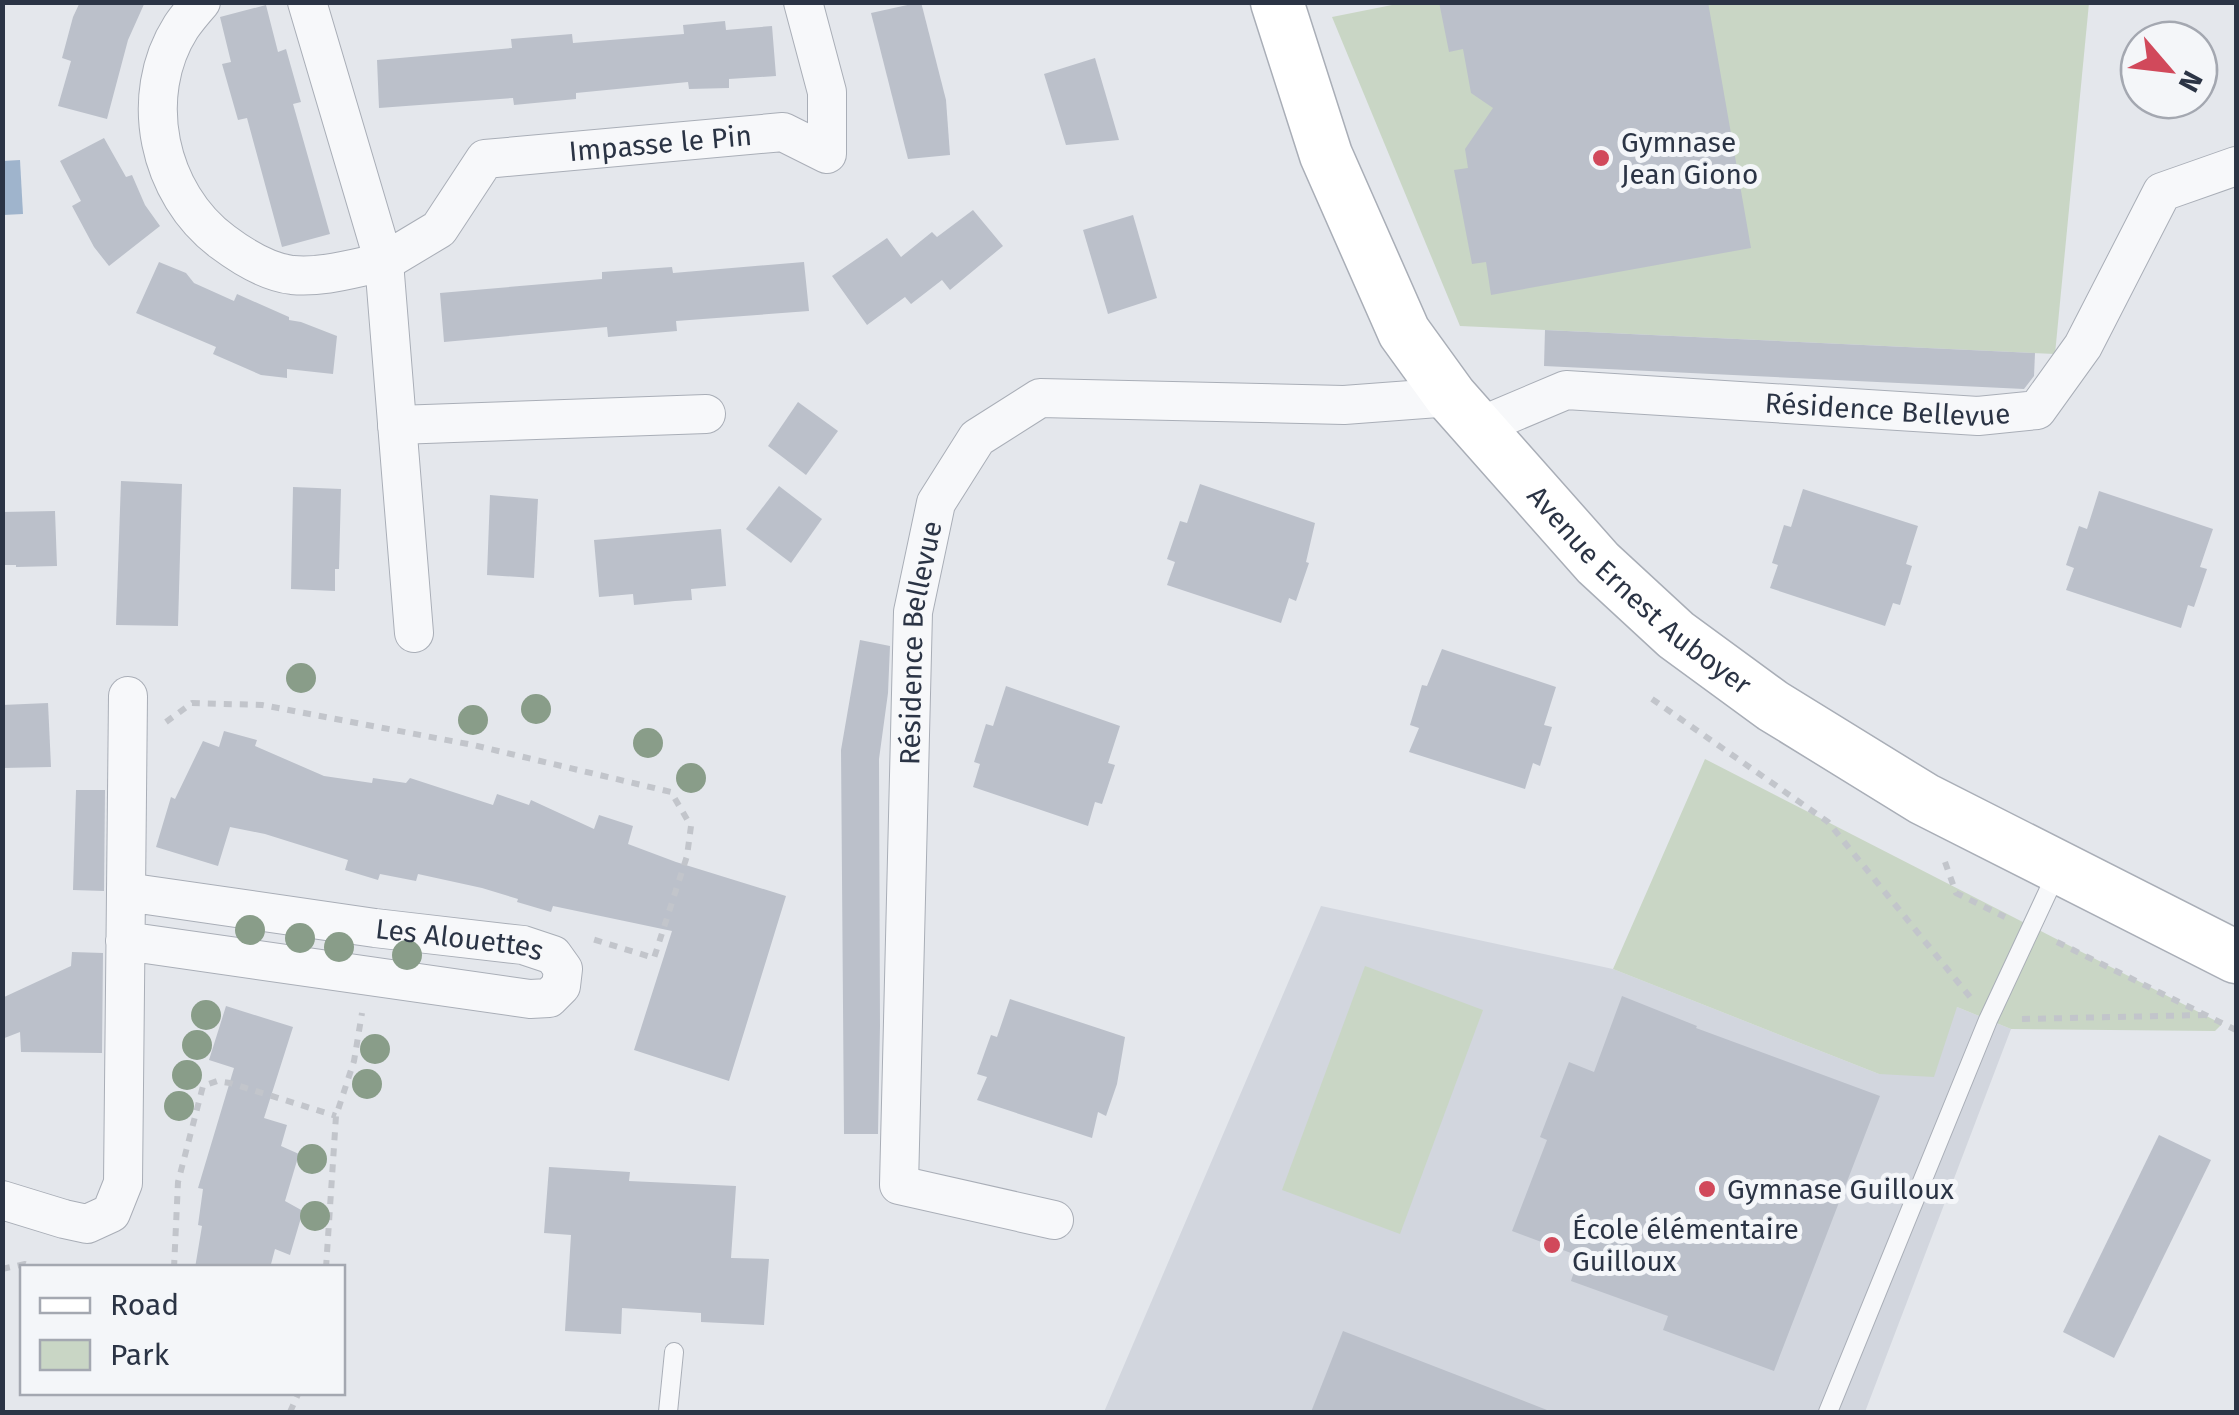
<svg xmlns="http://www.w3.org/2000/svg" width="2239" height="1415" viewBox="0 0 2239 1415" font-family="'Fira Sans',sans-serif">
<rect width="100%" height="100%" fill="#e4e7ec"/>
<polygon fill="#d2d6de" points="1321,906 1613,969 1879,1074 1957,1007 2011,1029 1865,1412 1104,1412"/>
<g fill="#c9d6c5">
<polygon points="1407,2 2089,3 2055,354 1460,326 1332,17"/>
<polygon points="1705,759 2222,1024 2215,1031 2011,1029 1957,1007 1934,1077 1879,1074 1613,969"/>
<polygon points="1365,966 1483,1010 1400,1234 1282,1190"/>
</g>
<polygon fill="#9fb4cc" points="20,160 23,214 3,215 3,161"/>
<g fill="#bbc0ca">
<polygon points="80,2 145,2 128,40 107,119 58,106 71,61 62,58 73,17"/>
<polygon points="921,2 946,100 950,155 908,159 871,13"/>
<polygon points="1439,2 1708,2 1751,248 1491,295 1486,262 1472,264 1454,170 1468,168 1465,149 1493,108 1471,93 1463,49 1449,52"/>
<polygon points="266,5 278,52 286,49 301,102 293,104 330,234 282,247 247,118 238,120 222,64 231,62 220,17"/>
<polygon points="725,21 726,30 772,26 776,76 729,79 729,88 689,89 688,82 576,93 576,99 514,105 513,98 379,108 377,60 512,48 511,39 572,34 573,43 684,34 683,25"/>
<polygon points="1095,58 1119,140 1066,145 1044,74"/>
<polygon points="104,138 126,177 132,175 145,205 160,226 109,266 94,247 72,206 81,201 60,161"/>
<polygon points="973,210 1003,246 950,290 942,280 911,304 905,297 867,325 832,276 887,238 901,257 932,232 937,237"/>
<polygon points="1133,215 1157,298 1108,314 1083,230"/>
<polygon points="159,262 186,273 194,283 234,301 237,294 289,317 289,320 301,322 337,336 333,374 287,369 287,378 261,375 213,354 216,347 136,313"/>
<polygon points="804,262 809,311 676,321 677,331 608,337 607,327 444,342 440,293 602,279 602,272 672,267 673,273"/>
<polygon points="1545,330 2035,353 2034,376 2024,389 1544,366"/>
<polygon points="798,402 838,431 806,475 768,446"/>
<polygon points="121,481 182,484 178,626 116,625"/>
<polygon points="1200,484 1315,523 1306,562 1309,563 1296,601 1289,598 1281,623 1167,585 1175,562 1167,559 1180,521 1187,523"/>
<polygon points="779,486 822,519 791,563 746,529"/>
<polygon points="293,487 341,489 339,569 335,569 335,591 291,589"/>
<polygon points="1803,489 1918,526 1906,564 1912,566 1900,605 1893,603 1885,626 1770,588 1778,565 1772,563 1784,525 1791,527"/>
<polygon points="2099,491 2213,529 2200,567 2207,569 2194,607 2188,605 2181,628 2066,590 2074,568 2066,565 2079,526 2087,529"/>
<polygon points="490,495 538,499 534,578 487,575"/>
<polygon points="55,511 57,566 16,567 16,565 2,565 2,512"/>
<polygon points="721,529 726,586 691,589 692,600 675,601 634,605 633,594 599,597 594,540"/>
<polygon points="860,640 890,646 888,693 879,759 880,1026 878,1134 844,1134 841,750"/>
<polygon points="1442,649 1556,687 1544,725 1552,727 1540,766 1533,763 1525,789 1409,752 1419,728 1410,725 1422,685 1427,686"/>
<polygon points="1006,686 1120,726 1108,763 1115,765 1102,804 1095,802 1088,826 973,787 980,764 974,762 986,724 993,726"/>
<polygon points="48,703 51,767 2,768 2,705"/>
<polygon points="224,731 257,740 255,746 324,776 372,783 373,778 406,783 410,778 493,805 497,794 529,805 531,800 594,829 599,815 633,826 628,844 676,862 786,896 729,1081 634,1050 672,931 553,906 551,912 517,902 518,899 482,888 418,874 416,881 380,874 378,880 345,870 348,860 265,834 230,827 218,866 156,847 171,797 175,799 203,741 219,747"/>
<polygon points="76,790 105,790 104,891 73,890"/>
<polygon points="72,952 103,953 102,1053 21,1052 20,1032 2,1039 2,998 71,966"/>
<polygon points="1622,996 1697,1026 1696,1028 1880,1096 1774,1371 1663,1330 1668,1316 1571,1281 1579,1256 1512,1231 1547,1140 1540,1137 1569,1062 1594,1072"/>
<polygon points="1010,999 1125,1037 1117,1084 1106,1116 1098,1112 1092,1138 977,1100 987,1077 977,1074 991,1035 997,1037"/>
<polygon points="226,1006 293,1027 264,1118 287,1125 281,1146 299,1154 285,1201 303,1211 290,1255 275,1249 270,1268 195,1268 202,1226 198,1225 203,1189 198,1188 234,1068 209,1060"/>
<polygon points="2159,1135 2211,1160 2114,1358 2063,1332"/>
<polygon points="549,1167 630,1172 629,1181 736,1186 731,1258 769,1259 764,1325 701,1322 701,1313 622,1308 621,1334 565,1331 571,1235 544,1233"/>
<polygon points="1343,1331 1547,1410 1547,1412 1311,1412"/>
</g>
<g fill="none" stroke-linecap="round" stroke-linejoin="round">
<defs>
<g id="lane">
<polyline points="668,1412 674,1352"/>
<polyline points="1828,1412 1988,1020 2058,870"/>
</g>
<g id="street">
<path d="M201,2C194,10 187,18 181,27C137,96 158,194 223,242C243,257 267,272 292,275C323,278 354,268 384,262L414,633"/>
<path id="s1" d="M307,2L384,262L439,229L485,159L783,132L827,154V92L803,2"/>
<polyline points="397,425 706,414"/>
<path id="s2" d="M1476,428L1566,390L1978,416L2037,410L2083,346L2162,192L2236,166"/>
<polyline points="126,892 128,696"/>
<path id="s3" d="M2,1200L64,1219L87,1224L111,1213L123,1183L126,892L375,928L523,945L553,955L563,969L561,986L549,998L530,999L125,941"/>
<path id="s4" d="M1054,1220L899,1185L913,612L936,503L977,438L1040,398L1344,405L1451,397"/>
</g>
<g id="secondary">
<path id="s5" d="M1277,2L1326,155L1404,332L1451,397L1598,563L1676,635L1773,706L1924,799L2236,957"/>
</g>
</defs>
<use href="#lane" stroke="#a9aeb7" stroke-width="20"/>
<use href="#street" stroke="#a9aeb7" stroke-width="40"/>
<use href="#secondary" stroke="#a9aeb7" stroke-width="55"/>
<g stroke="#c2c5cb" stroke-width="6" stroke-dasharray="8 8" stroke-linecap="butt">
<polyline points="1652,699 1828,822 1970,997"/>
<polyline points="166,722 192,703 262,705 473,745 671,792 691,826 687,856 654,958 592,939"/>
<polyline points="1945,862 1956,893 2005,917"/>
<polyline points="2057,942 2236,1030"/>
<polyline points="2022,1019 2205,1015"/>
<polyline points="174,1268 178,1182 203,1086 217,1081 230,1083 336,1116"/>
<polyline points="326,1268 336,1116 354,1061 362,1013"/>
<polyline points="2,1269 25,1264 35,1268"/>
<polyline points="290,1412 299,1392"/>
</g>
<use href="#lane" stroke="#f7f8fa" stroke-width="18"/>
<use href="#street" stroke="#f7f8fa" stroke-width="38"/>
<use href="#secondary" stroke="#fff" stroke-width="52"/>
</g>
<g fill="#899d89">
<circle cx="301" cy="678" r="15"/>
<circle cx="536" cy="709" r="15"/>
<circle cx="473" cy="720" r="15"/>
<circle cx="648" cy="743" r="15"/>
<circle cx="691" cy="778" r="15"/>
<circle cx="250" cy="930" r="15"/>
<circle cx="300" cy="938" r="15"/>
<circle cx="339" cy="947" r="15"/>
<circle cx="407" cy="955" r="15"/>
<circle cx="206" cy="1015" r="15"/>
<circle cx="197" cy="1045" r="15"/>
<circle cx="375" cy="1049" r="15"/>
<circle cx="187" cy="1075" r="15"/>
<circle cx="367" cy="1084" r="15"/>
<circle cx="179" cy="1106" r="15"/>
<circle cx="312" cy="1159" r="15"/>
<circle cx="315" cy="1216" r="15"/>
</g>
<g fill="#d1495b" stroke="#f4f6f9" stroke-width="4">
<circle cx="1601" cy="158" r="10"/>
<circle cx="1707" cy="1189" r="10"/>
<circle cx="1552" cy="1245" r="10"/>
</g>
<g text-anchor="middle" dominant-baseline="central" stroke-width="10" stroke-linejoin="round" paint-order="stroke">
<g font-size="28" fill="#2b3445" stroke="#f4f6f9" text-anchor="start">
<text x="1621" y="142">Gymnase<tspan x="1621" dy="32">Jean Giono</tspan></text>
<text x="1727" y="1189">Gymnase Guilloux</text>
<text x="1572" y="1229">École élémentaire<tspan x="1572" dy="32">Guilloux</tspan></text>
</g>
<g font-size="28" fill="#2b3445" stroke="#f4f6f9">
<text stroke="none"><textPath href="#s1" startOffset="595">Impasse le Pin</textPath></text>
<text stroke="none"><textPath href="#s2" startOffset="420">Résidence Bellevue</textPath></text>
<text stroke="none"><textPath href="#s5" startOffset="705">Avenue Ernest Auboyer</textPath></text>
<text stroke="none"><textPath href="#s4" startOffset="702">Résidence Bellevue</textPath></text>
<text stroke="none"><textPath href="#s3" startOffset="775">Les Alouettes</textPath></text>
</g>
</g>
<rect width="2239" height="1415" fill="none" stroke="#2b3445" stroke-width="10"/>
<rect x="20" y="1265" width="325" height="130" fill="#f4f6f9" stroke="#a4a8b1" stroke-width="2.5"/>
<rect x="40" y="1298" width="50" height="15" fill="#ffffff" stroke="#a4a8b1" stroke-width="2.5"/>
<text x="110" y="1315" font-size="30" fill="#2b3445">Road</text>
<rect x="40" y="1340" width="50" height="30" fill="#c9d6c5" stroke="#a4a8b1" stroke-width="2.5"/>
<text x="110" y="1365" font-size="30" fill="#2b3445">Park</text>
<g transform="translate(2169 70) rotate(118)"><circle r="48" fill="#f4f6f9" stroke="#a4a8b1" stroke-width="2.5"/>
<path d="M0-8L18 38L0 25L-18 38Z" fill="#d1495b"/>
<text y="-15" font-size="28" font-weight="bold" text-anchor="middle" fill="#2b3445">N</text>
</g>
</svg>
